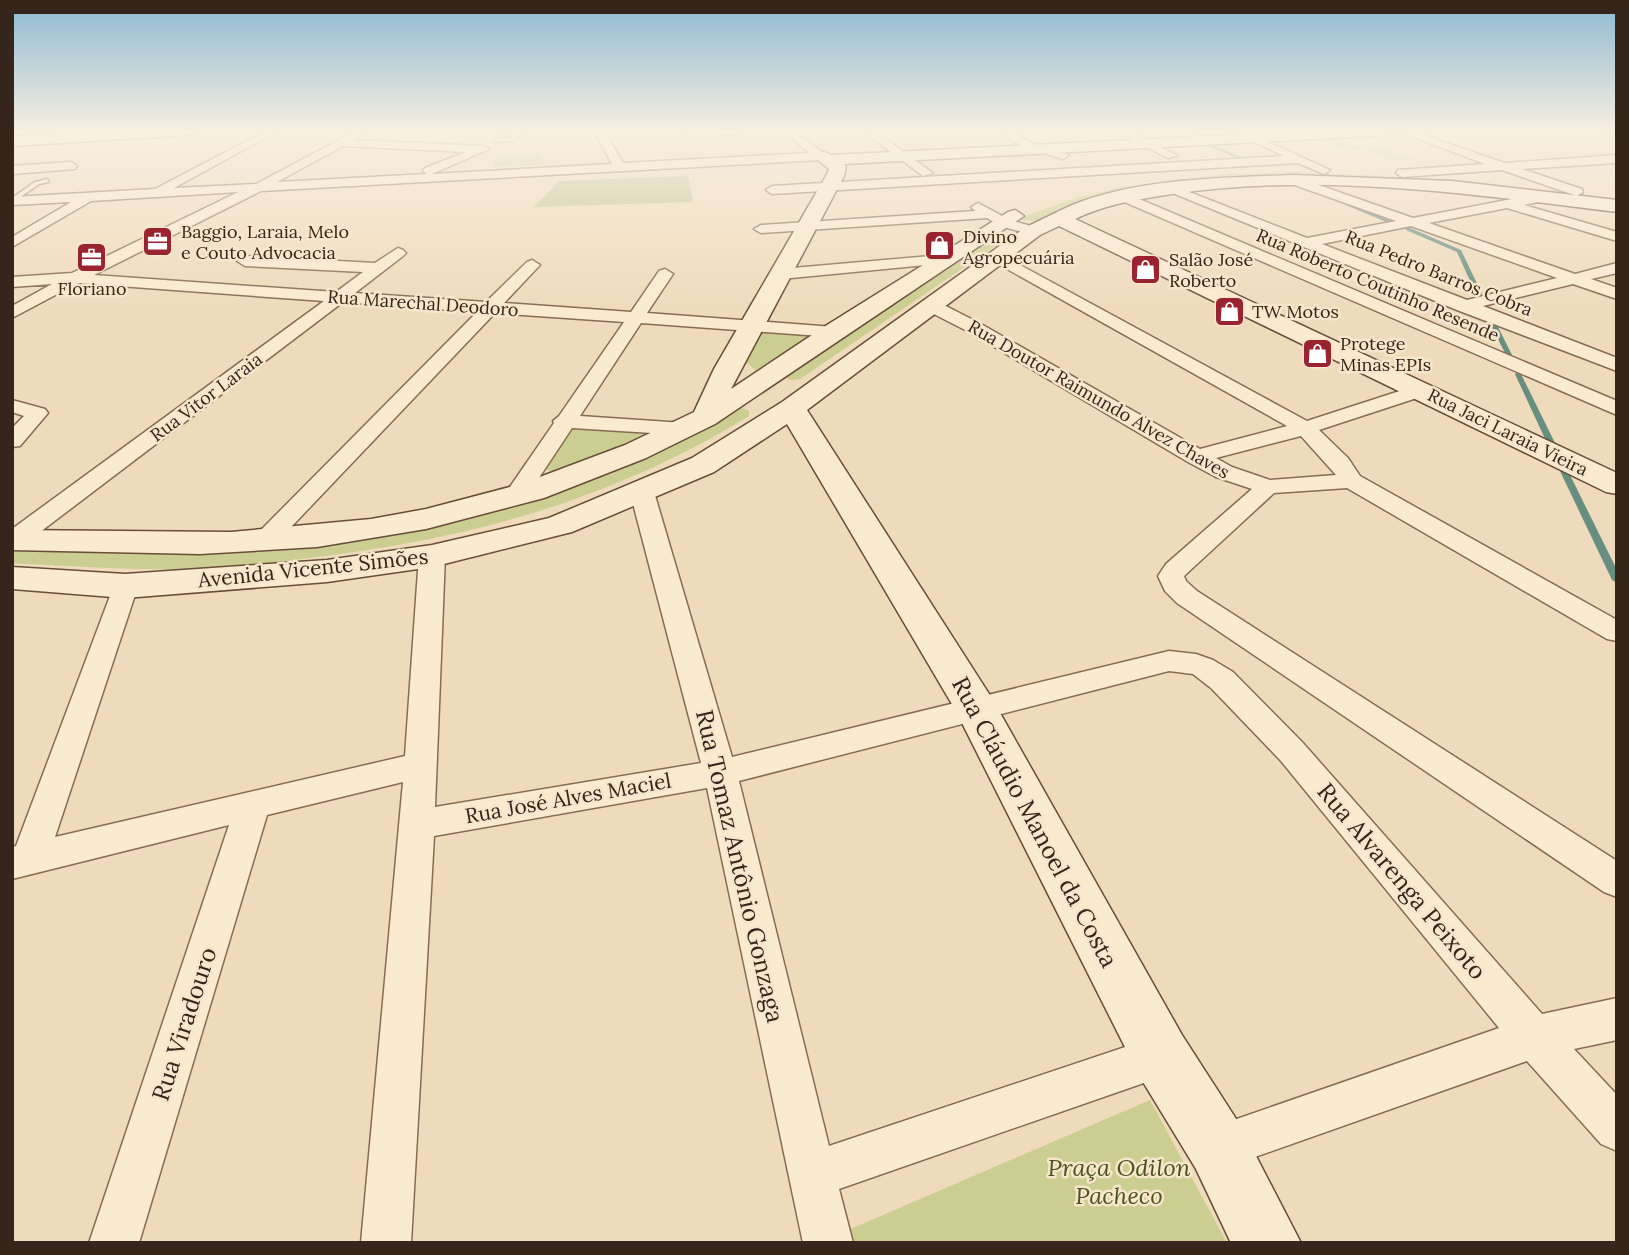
<svg xmlns="http://www.w3.org/2000/svg" width="1629" height="1255" viewBox="0 0 1629 1255" font-family="Lora,serif">
<rect width="100%" height="100%" fill="#efdbbc"/>
<g fill="#cccd90">
<polygon points="1311,136 1331,136 1366,150 1389,150 1416,160 1393,160 1366,150 1346,151"/>
<polygon points="537,153 545,164 495,167 495,155"/>
<polygon points="1300,172 1442,179 1617,200 1617,203 1371,178 1330,176 1160,183 1226,174"/>
<polygon points="1124,186 1134,188 1075,205 1036,221 1022,220 1028,215 1079,197"/>
<polygon points="995,237 1003,241 800,379 791,380 783,377 988,239"/>
<polygon points="757,330 816,334 756,370 743,360"/>
<path d="M742,408L749,411V416C610,501 469,539 309,558C283,561 256,566 230,568C160,572 82,567 12,563V549L240,550L547,494L625,468L683,439L733,409Z"/>
<polygon points="567,428 641,430 646,438 556,473 540,467"/>
<polygon points="1150,1100 1227,1243 834,1243 832,1237"/>
</g>
<polygon fill="#c0c190" points="688,176 693,202 534,207 559,181"/>
<g fill="none" stroke-linecap="round" stroke-linejoin="round">
<g fill="#688e81" fill-rule="evenodd">
<polygon points="1174,131 1178,131 1185,133 1183,134"/>
<polygon points="1205,142 1243,158 1244,159 1241,160 1204,144"/>
<polygon points="1334,198 1338,198 1390,221 1386,222 1334,200"/>
<polygon points="1406,228 1410,228 1461,250 1482,294 1481,295 1476,294 1457,252 1406,230"/>
<polygon points="1490,320 1495,321 1512,355 1511,356 1506,355 1489,321"/>
<polygon points="1516,373 1521,374 1555,443 1554,445 1548,445 1547,443 1515,374"/>
<polygon points="1561,469 1564,469 1568,471 1617,570 1617,583 1612,580 1560,471"/>
</g>
<defs>
<g id="lane">
<polygon points="504,131 510,131 501,139 510,138 520,131 526,131 513,141 493,142"/>
<polygon points="47,179 49,182 39,184 12,203 12,198 35,182"/>
</g>
<g id="street">
<path d="M266,131H278L174,188L256,184L356,131H368L354,140L483,146L489,149L432,174L612,164L594,131H604L623,163L810,153L783,131H794L827,156L821,160L261,191L94,275L336,292L363,272L245,266L237,261L245,256L375,263L398,248L403,250L406,253L403,256L355,293L486,302L527,262L532,260L540,265L504,303L631,312L659,271L665,269L673,274L647,313L834,327L843,332L834,337L641,323L580,416L684,423L691,425L695,429L691,433L684,435L572,428L523,502H507L503,497L554,423L553,421L559,416L624,322L495,313L273,546L264,549L255,546L251,541L255,536L477,312L343,302L23,545L12,547V529L324,301L78,283L12,318V306L52,284L12,287V277L72,273L238,192L91,201L12,247V237L71,202L12,205V197L155,189ZM343,146L466,152L425,168L423,171L427,174L277,182Z"/>
<polygon points="692,131 743,131 738,134 689,137 684,134"/>
<polygon points="863,131 874,131 933,173 923,176"/>
<polygon points="998,131 1010,131 1031,143 1069,155 1063,159 1023,147"/>
<polygon points="1115,131 1128,131 1178,156 1168,158"/>
<polygon points="1231,131 1244,131 1330,170 1324,174 1298,163 772,194 766,190 772,186 1284,156"/>
<polygon points="1397,131 1411,131 1505,163 1617,155 1617,163 1522,169 1582,189 1583,192 1577,196 1502,170 1402,177 1396,173 1398,170 1485,164"/>
<polygon points="1597,131 1617,132 1617,138 1598,133"/>
<polygon points="71,162 77,166 75,169 12,174 12,166"/>
<path d="M1293,176L1413,218L1543,193L1548,194V200L1524,205L1617,232V241L1507,208L1429,223L1575,274L1617,263V273L1591,279L1617,288V299L1573,284L1483,306L1617,358V371L1457,310L1163,189L1164,186H1174L1307,238L1396,221L1289,183L1287,180ZM1411,226L1557,278L1467,300L1322,244Z"/>
<polygon points="1125,193 1617,401 1617,415 1120,200 1120,194"/>
<polygon points="978,203 1010,220 1038,228 1040,231 1033,235 1000,226 987,218 761,233 754,229 761,225 975,211 971,207"/>
<path d="M996,252L1307,421L1415,386H1429L1432,390L1429,394L1319,430L1348,458L1360,476L1617,620V641L1607,639L1347,488L1274,493L1184,576L1186,581L1197,591L1617,861V897L1604,892L1177,603L1165,591L1158,576L1166,564L1252,489L1216,477L1188,462L969,332L926,310L924,306L926,302H938L981,324L1200,449L1287,426L991,260L988,257L991,254ZM1301,436L1336,475L1270,480L1232,467L1216,458Z"/>
<polygon points="942,255 950,260 947,263 781,279 773,274 781,269"/>
<polygon points="12,400 45,409 48,413 20,446 12,447 12,428 24,416 12,412"/>
<polygon points="642,485 650,487 654,492 732,757 1169,651 1196,654 1213,660 1233,672 1303,743 1542,1014 1617,998 1617,1040 1574,1049 1617,1095 1617,1151 1601,1144 1527,1061 1218,1170 1202,1163 1195,1147 1202,1131 1499,1028 1281,761 1211,688 1193,674 1169,671 739,781 829,1146 1161,1035 1176,1041 1182,1056 1176,1071 1161,1077 839,1189 853,1243 803,1243 707,788 434,836 411,1243 361,1243 403,782 267,815 139,1243 89,1243 229,825 12,879 12,847 16,846 116,580 125,578 134,580 138,586 55,837 405,756 419,556 423,550 432,548 441,550 445,556 435,807 701,763 630,492 634,487"/>
</g>
<g id="secondary">
<polygon points="118,131 198,131 191,135 12,146 12,136"/>
<polygon points="1313,131 1399,131 1392,135 844,164 846,167 844,176 731,389 827,325 1008,212 1015,210 1024,216 715,424 646,458 544,498 426,529 317,547 200,554 12,550 12,530 231,532 371,519 426,509 521,484 625,445 694,412 714,369 826,176 829,169 813,156 815,153 821,151 831,155"/>
<path d="M1293,175L1452,181L1617,200V212C1471,194 1319,172 1172,194C1139,199 1106,204 1075,219L1617,473V494L1606,492L1059,226L1040,235L807,410L991,697L1182,1035L1240,1125L1301,1243H1231L1196,1169L1140,1077L956,711L787,424L714,472L572,532L432,567L327,582L125,598L12,589V567L125,574L327,560L432,545L549,518L692,458L782,402L1026,227C1044,219 1061,209 1080,202C1146,178 1223,178 1293,175Z"/>
</g>
</defs>
<use href="#lane" stroke="#886b55" stroke-width="3"/>
<use href="#street" stroke="#886b55" stroke-width="3"/>
<use href="#secondary" stroke="#694c39" stroke-width="3"/>
<use href="#lane" fill="#faead0" fill-rule="evenodd"/>
<use href="#street" fill="#faead0" fill-rule="evenodd"/>
<use href="#secondary" fill="#faead0" fill-rule="evenodd"/>
</g>
<linearGradient id="sky" x2="0" y2="1"><stop stop-color="#8bb9d3"/><stop offset="0.43" stop-color="#f8efe1"/><stop offset="1" stop-color="#f8efe1" stop-opacity="0"/></linearGradient>
<rect width="1629" height="306" fill="url(#sky)"/>
<defs>
<symbol id="office-square" viewBox="-11 -11 22 22"><rect x="-9" y="-9" width="18" height="18" rx="4" fill="#99232e" stroke="#f7e6cc"/><path d="M-6-3h4V-5.5h4V-3h4V5H-6ZM-1-4.5V-3h2v-1.5ZM-6 0V1H6V0Z" fill="#fff"/></symbol>
<symbol id="shop-square" viewBox="-11 -11 22 22"><rect x="-9" y="-9" width="18" height="18" rx="4" fill="#99232e" stroke="#f7e6cc"/><path d="M-5-2.5h2.3a2.7 3.5 0 0 1 5.4 0H5L5.5 6h-11ZM-1.5-2.5h3a1.5 2.3 0 0 0-3 0Z" fill="#fff"/></symbol>
</defs>
<g fill-rule="evenodd">
<use href="#office-square" x="140" y="224" width="35" height="35"/>
<use href="#shop-square" x="922" y="228" width="35" height="35"/>
<use href="#office-square" x="74" y="240" width="35" height="35"/>
<use href="#shop-square" x="1128" y="252" width="35" height="35"/>
<use href="#shop-square" x="1212" y="294" width="35" height="35"/>
<use href="#shop-square" x="1300" y="336" width="35" height="35"/>
</g>
<g text-anchor="middle" dominant-baseline="central" stroke-width="5" stroke-linejoin="round" paint-order="stroke">
<g font-size="18" fill="#36251b" stroke="#f7e6cc" text-anchor="start">
<text x="181" y="231">Baggio, Laraia, Melo<tspan x="181" dy="21">e Couto Advocacia</tspan></text>
<text x="963" y="236">Divino<tspan x="963" dy="21">Agropecuária</tspan></text>
<text x="1169" y="259">Salão José<tspan x="1169" dy="21">Roberto</tspan></text>
<text x="92" y="288" text-anchor="middle">Floriano</text>
<text x="1252" y="311">TW Motos</text>
<text x="1340" y="343">Protege<tspan x="1340" dy="21">Minas EPIs</tspan></text>
</g>
<g font-size="18" fill="#36251b" stroke="#f7e6cc">
<text transform="translate(1439 273) rotate(22)">Rua Pedro Barros Cobra</text>
<text transform="translate(1378 285) rotate(23)">Rua Roberto Coutinho Resende</text>
<text transform="translate(423 303) rotate(4)">Rua Marechal Deodoro</text>
<text transform="translate(206 397) rotate(-37)">Rua Vitor Laraia</text>
<text transform="translate(1099 399) rotate(30)">Rua Doutor Raimundo Alvez Chaves</text>
<text transform="translate(1508 432) rotate(26)">Rua Jaci Laraia Vieira</text>
</g>
<g font-size="21" fill="#36251b" stroke="#f7e6cc">
<text transform="translate(313 568) rotate(-6)">Avenida Vicente Simões</text>
<text transform="translate(568 798) rotate(-10)">Rua José Alves Maciel</text>
</g>
<g font-size="24" fill="#36251b" stroke="#f7e6cc">
<text transform="translate(1035 822) rotate(62)">Rua Cláudio Manoel da Costa</text>
<text transform="translate(740 866) rotate(77)">Rua Tomaz Antônio Gonzaga</text>
<text transform="translate(1402 881) rotate(50)">Rua Alvarenga Peixoto</text>
<text transform="translate(184 1024) rotate(-72)">Rua Viradouro</text>
</g>
<g font-size="24" font-style="italic" fill="#4b5320" stroke="#f7e6cc">
<text x="1119" y="1167">Praça Odilon<tspan x="1119" dy="28">Pacheco</tspan></text>
</g>
</g>
<rect width="1629" height="1255" fill="none" stroke="#36251b" stroke-width="28"/>
</svg>
